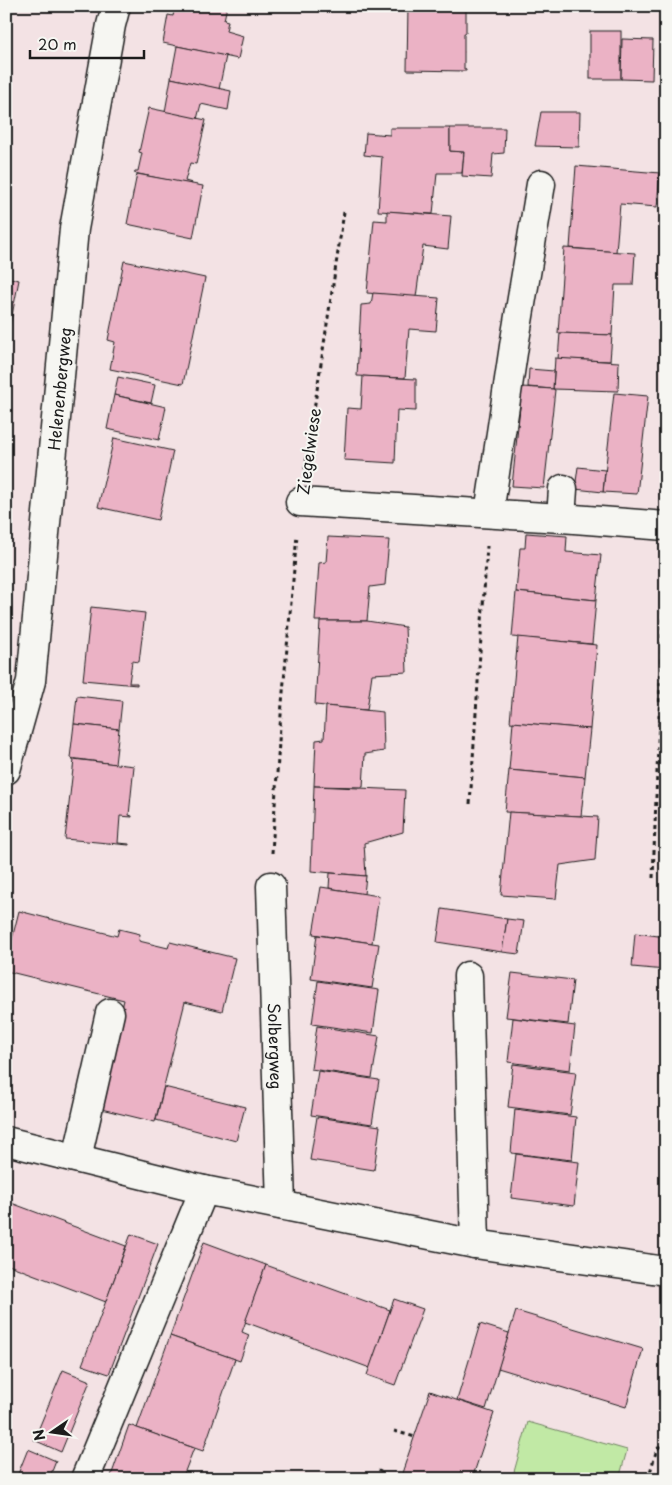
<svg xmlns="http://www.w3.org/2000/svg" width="672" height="1485" viewBox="0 0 672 1485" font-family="'Playpen Sans',sans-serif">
<rect width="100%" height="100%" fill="#f3e2e4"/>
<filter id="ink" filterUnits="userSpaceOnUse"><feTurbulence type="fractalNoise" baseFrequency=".02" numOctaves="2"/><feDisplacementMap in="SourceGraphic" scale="10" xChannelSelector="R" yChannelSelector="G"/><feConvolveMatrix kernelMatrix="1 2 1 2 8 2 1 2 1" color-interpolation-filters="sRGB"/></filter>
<g filter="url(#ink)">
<polygon fill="#c1e9a5" stroke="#6e8260" points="528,1422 627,1450 619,1479 512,1479"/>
<g fill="#ebb2c5" stroke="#1c1c1c">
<polygon points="175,6 227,6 224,20 228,21 226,31 243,36 238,59 163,43 168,15 173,16"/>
<polygon points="408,6 466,6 466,33 464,33 464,69 466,69 466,71 407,70"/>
<rect x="590" y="31" width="31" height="48"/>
<polygon points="622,39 653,40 652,80 621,79"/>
<polygon points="177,46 226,56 219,89 171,78"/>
<polygon points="171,78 231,91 228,110 201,104 197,119 165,112"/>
<polygon points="149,108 206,120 196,164 190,163 185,181 192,183 191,185 134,173 135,171 138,171 142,153 139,152"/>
<polygon points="541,112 580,112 579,147 535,146"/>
<polygon points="390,128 450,128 450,151 464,152 462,173 437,173 433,214 378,211 382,157 364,155 366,133 390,135"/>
<polygon points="450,128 505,128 504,153 493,154 491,178 462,176 464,152 450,151"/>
<polygon points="576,166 660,173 657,207 620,204 616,252 570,248"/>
<polygon points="137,174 203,186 193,238 127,224"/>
<polygon points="387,211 451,216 448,249 423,246 416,297 367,293 374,220 387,221"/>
<polygon points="564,248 635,253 633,285 615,285 612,335 558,333"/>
<polygon points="124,261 205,278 183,384 110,369 115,342 108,340"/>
<polygon points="6,277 19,280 10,325 6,324"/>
<polygon points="373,293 439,298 436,331 409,329 405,378 357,376 361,305 371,304"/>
<polygon points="560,333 612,335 610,361 558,359"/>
<polygon points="555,358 619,362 618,391 553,389"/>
<polygon points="529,369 554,371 553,389 528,387"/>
<polygon points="363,376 416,379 416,411 397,410 395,463 344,460 347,408 361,409"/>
<polygon points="118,377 155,385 151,403 114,395"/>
<polygon points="522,387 553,389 555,390 544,488 512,486"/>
<polygon points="614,393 648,396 637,494 603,492"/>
<polygon points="114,395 166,407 159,440 107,429"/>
<polygon points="114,438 173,451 158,520 98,507"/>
<polygon points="578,467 605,470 603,492 575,489"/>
<polygon points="526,533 567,536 566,552 601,555 596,600 516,592 520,548 525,548"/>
<polygon points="328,537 389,540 385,585 370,587 367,621 315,621 319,563 326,562"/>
<polygon points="516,592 596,600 592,644 512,637"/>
<polygon points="91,607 145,613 139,662 132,661 129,683 137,683 137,685 83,680"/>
<polygon points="320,621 367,621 405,627 407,672 372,674 367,710 315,705"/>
<polygon points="518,637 597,645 590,729 510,722"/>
<polygon points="77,696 122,701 119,729 74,724"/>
<polygon points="326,706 383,712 384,751 365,754 363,787 314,786 316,740 324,739"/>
<polygon points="513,722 590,729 585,777 509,770"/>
<polygon points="74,724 119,729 115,764 70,758"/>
<polygon points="73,759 134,766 129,815 132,816 132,817 120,816 118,843 129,844 129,845 65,839 74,760 72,760"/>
<polygon points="509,770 585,777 581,816 505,812"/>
<polygon points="314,786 405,790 403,832 364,843 366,876 311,871"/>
<polygon points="509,812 598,817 595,860 560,865 556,899 501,895"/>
<polygon points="330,873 366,876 364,894 329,888"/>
<polygon points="321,887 379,896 372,943 313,934"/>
<polygon points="442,909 507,919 502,952 437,942"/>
<polygon points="19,911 117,936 119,929 140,934 139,941 168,948 170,942 235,958 222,1011 185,1002 155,1122 97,1108 124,1000 6,971 6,963"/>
<polygon points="507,919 524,921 519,954 502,952"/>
<polygon points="635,933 666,937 666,970 632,967"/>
<polygon points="317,935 379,944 372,988 311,979"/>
<polygon points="512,973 573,980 568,1024 506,1017"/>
<polygon points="318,981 379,990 373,1033 312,1024"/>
<polygon points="513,1018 575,1026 570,1070 508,1062"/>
<polygon points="317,1026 379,1036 372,1078 311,1069"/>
<polygon points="513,1064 576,1072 570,1115 508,1107"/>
<polygon points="318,1071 379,1080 372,1124 311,1115"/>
<polygon points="164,1087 245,1107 236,1141 156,1120"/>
<polygon points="515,1109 576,1117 572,1160 511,1153"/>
<polygon points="317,1117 380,1126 374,1170 310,1160"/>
<polygon points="516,1154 579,1162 574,1206 511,1198"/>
<polygon points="6,1201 126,1246 106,1302 6,1264"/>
<polygon points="131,1234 158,1244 109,1374 82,1365"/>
<polygon points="204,1242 266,1265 242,1332 249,1335 240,1361 170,1336"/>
<polygon points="266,1265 390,1310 370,1368 245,1322"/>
<polygon points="394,1299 423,1309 395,1385 367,1375"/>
<polygon points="516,1311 643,1349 626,1407 498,1368"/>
<polygon points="480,1324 509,1333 486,1409 457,1400"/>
<polygon points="170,1336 235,1359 203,1451 137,1428"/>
<polygon points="63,1370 90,1381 61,1452 34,1440"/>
<polygon points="430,1391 494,1413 472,1479 400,1479"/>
<polygon points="129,1425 194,1448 182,1479 110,1479"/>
<polygon points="28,1449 56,1461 49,1479 16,1479"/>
</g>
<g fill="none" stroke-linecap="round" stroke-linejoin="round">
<defs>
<g id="minor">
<polyline points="300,502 561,518 666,526"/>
<polyline points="489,513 514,346 541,184"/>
<polyline points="561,518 563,489"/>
<path id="s1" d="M6,770L31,681L74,229L111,25L116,6"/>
<path id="s2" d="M271,886L281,1205"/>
<polyline points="468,976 475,1244"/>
<polyline points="6,1141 204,1190 475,1244 666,1271"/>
<polyline points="77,1158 110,1013"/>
<polyline points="85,1479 204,1190"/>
</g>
</defs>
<use href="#minor" stroke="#1c1c1c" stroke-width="31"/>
<g stroke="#1c1c1c" stroke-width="3" stroke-dasharray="4 4" stroke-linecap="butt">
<polyline points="662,6 666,8"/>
<polyline points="305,469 344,212"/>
<polyline points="470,804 487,546"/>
<polyline points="272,853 280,726 297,535"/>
<polyline points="653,878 665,559"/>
<polyline points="394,1431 415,1437"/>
<polyline points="377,1479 380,1470"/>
<polyline points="648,1479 657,1449 666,1441"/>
</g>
<use href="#minor" stroke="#f6f6f2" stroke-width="28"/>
</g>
</g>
<g text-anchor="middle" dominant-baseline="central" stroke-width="4" stroke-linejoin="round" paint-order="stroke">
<g font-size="16" fill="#1c1c1c" stroke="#f6f6f2">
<text stroke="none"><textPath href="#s1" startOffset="386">Helenenbergweg</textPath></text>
<text transform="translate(308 451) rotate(-82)">Ziegelwiese</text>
<text stroke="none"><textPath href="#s2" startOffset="160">Solbergweg</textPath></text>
</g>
</g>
<rect width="672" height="1485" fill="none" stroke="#f6f6f2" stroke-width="25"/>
<rect x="12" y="12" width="647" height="1460" fill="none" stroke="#1c1c1c" stroke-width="2" filter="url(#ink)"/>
<g transform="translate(52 1432) rotate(257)" stroke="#f6f6f2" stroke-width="4" paint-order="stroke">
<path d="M0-4L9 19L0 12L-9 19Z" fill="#1c1c1c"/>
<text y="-8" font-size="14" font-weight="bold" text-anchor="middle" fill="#1c1c1c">N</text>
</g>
<path d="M30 50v8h114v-8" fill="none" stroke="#1c1c1c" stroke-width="2.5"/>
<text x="38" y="50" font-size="15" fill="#1c1c1c" stroke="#f6f6f2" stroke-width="4" paint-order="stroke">20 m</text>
</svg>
